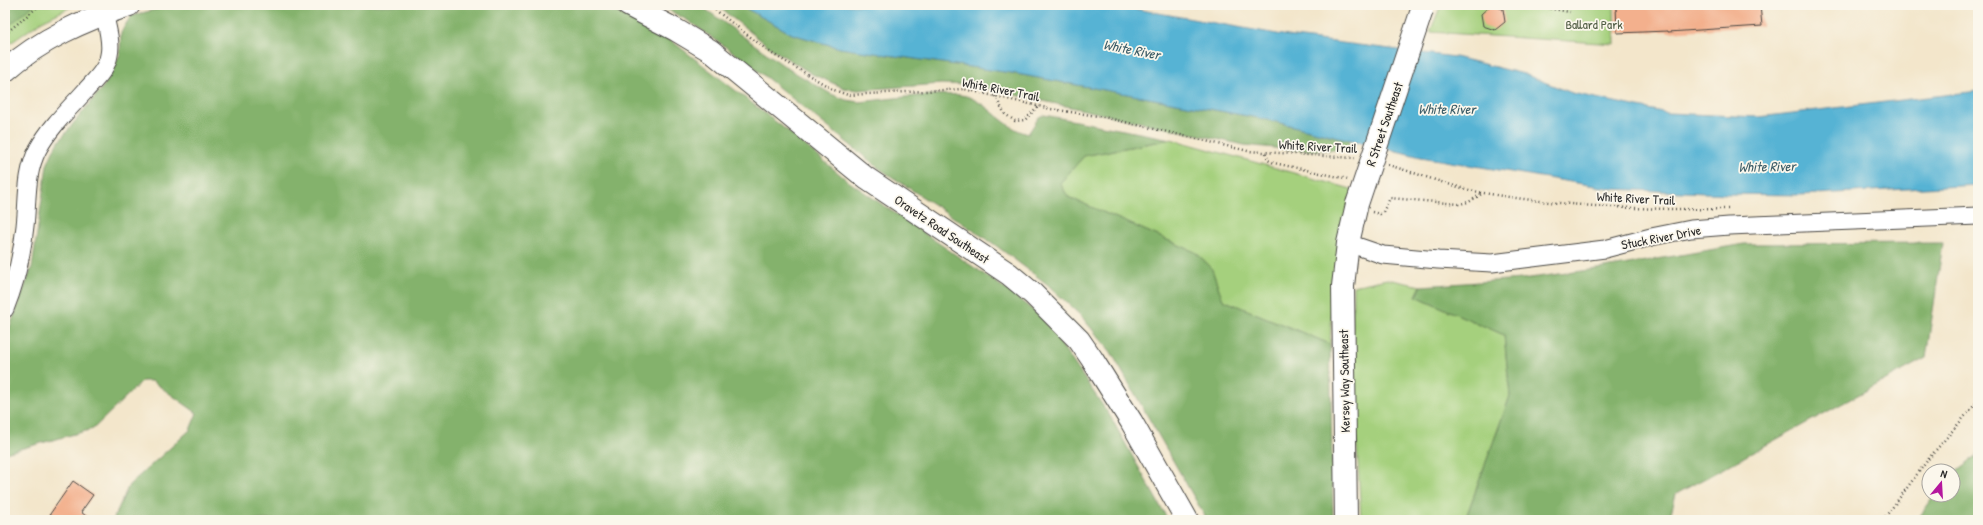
<svg xmlns="http://www.w3.org/2000/svg" width="1983" height="525" viewBox="0 0 1983 525" font-family="'Patrick Hand',sans-serif">
<rect width="100%" height="100%" fill="#fbf7ec"/>
<filter id="ink" filterUnits="userSpaceOnUse"><feTurbulence type="fractalNoise" baseFrequency=".025" numOctaves="2"/><feDisplacementMap in="SourceGraphic" scale="8" xChannelSelector="R" yChannelSelector="G"/><feConvolveMatrix kernelMatrix="1 2 1 2 8 2 1 2 1" color-interpolation-filters="sRGB"/></filter>
<filter id="wash" filterUnits="userSpaceOnUse"><feTurbulence type="fractalNoise" baseFrequency=".012" numOctaves="4" result="noise"/><feDisplacementMap in="SourceGraphic" scale="16" xChannelSelector="R" yChannelSelector="G"/><feGaussianBlur stdDeviation="0.9" result="paint"/><feColorMatrix in="noise" values="0 0 0 0 0 0 0 0 0 0 0 0 0 0 0 0 0 1.4 0 .05"/><feComposite in="paint" operator="in"/></filter>
<g filter="url(#wash)">
<rect width="100%" height="100%" fill="#f3e6cb"/>
<g fill="#a5d07d" stroke="#687e54">
<polygon points="5,5 75,5 42,21 5,47"/>
<polygon points="1441,5 1614,5 1615,44 1430,32"/>
<polygon points="1171,139 1355,190 1333,291 1330,344 1223,300 1211,267 1195,252 1068,197 1060,183 1084,156"/>
<polygon points="1387,279 1421,286 1416,296 1504,335 1510,396 1465,520 1361,520 1352,351 1353,286"/>
</g>
<g fill="#84b26c" stroke="#586e4c">
<polygon points="5,5 34,5 5,29"/>
<polygon points="172,5 599,5 630,18 668,38 789,132 848,181 1007,290 1043,318 1110,416 1168,520 113,520 129,485 190,430 197,413 152,381 142,381 93,429 5,453 5,340 32,267 47,165 56,145 106,83 120,54 121,32 131,16"/>
<path d="M659,5L701,6L787,68L831,94L846,100L859,102C879,100 954,90 969,97C991,106 1004,128 1028,134L1039,117L1044,115L1171,139L1084,156L1060,183L1068,197L1195,252L1211,267L1223,300L1330,344L1333,520H1207L1111,352L1081,316L1047,284L994,244L880,169L747,62L687,20Z"/>
<polygon points="716,5 740,5 792,34 840,48 1011,73 1264,119 1350,140 1346,150 1295,150 1244,145 970,85 941,84 858,90 844,88 812,74 772,49"/>
<polygon points="1943,243 1926,358 1676,494 1669,520 1465,520 1510,396 1504,335 1416,296 1421,286 1522,279 1605,268 1744,244"/>
<polygon points="1978,455 1978,520 1917,520 1935,495 1953,495 1953,473"/>
</g>
<polygon fill="#56b3d4" stroke="#406f80" points="740,5 1113,5 1294,37 1455,57 1524,74 1572,93 1667,113 1759,117 1978,91 1978,185 1799,195 1729,194 1613,189 1421,157 1264,119 1011,73 840,48 792,34"/>
<g id="blocks">
<g fill="#f3b08d">
<polygon points="1491,5 1503,9 1505,22 1495,30 1483,26 1481,14"/>
<polygon points="1616,5 1760,5 1762,26 1668,32 1668,31 1617,33"/>
<polygon points="73,481 93,495 81,512 91,520 58,520 50,514"/>
</g>
</g>
</g>
<g filter="url(#ink)">
<use href="#blocks" fill-opacity="0" stroke="#494743" stroke-width="1"/>
<g fill="none" stroke-linecap="round" stroke-linejoin="round">
<defs>
<g id="street">
<polyline points="1348,243 1383,255 1438,260 1492,263 1605,249 1651,237 1691,229 1729,226 1978,216"/>
<path d="M5,309C16,282 22,255 25,226C28,200 25,174 38,149C50,127 69,109 86,90C95,80 107,69 109,55C112,42 107,26 104,13"/>
</g>
<g id="secondary">
<polyline points="628,5 676,30 711,51 866,178 1009,274 1033,294 1079,340 1092,359 1131,421 1187,520"/>
<path d="M5,71C41,39 84,20 129,5"/>
<polyline points="1346,520 1343,286 1348,243 1357,204"/>
</g>
</defs>
<use href="#street" stroke="#494743" stroke-width="19"/>
<use href="#secondary" stroke="#494743" stroke-width="24"/>
<g stroke="#494743" stroke-width="2.5" stroke-dasharray="1 3" stroke-linecap="butt">
<polyline points="709,5 771,53 834,90 848,95 964,89 1051,109 1104,117 1248,151 1355,158"/>
<polyline points="1543,5 1547,8 1570,12"/>
<polyline points="1497,7 1497,5"/>
<polyline points="5,34 40,5"/>
<polyline points="995,96 1005,114 1015,121 1025,120 1038,106"/>
<polyline points="1266,153 1268,160 1274,163 1348,179"/>
<path d="M1388,165C1420,174 1451,187 1484,193C1565,207 1647,210 1730,209"/>
<polyline points="1372,212 1380,214 1383,212 1390,198 1459,204 1469,202 1483,193"/>
<polyline points="1883,520 1930,457 1978,401"/>
</g>
<use href="#street" stroke="#fff" stroke-width="17"/>
<use href="#secondary" stroke="#fff" stroke-width="22"/>
<defs>
<polyline id="secondary-bridge" points="1357,204 1422,10"/>
</defs>
<use href="#secondary-bridge" stroke="#494743" stroke-width="24" stroke-linecap="butt"/>
<use href="#secondary-bridge" stroke="#fff" stroke-width="22"/>
</g>
</g>
<g text-anchor="middle" dominant-baseline="central" stroke-width="3.5" stroke-linejoin="round" paint-order="stroke">
<g font-size="13" fill="#505d44" stroke="#fbf7ec">
<text x="1594" y="24">Ballard Park</text>
</g>
<g font-size="13" fill="#2b2b2b" stroke="#fbf7ec">
<text transform="translate(1001 89) rotate(11)">White River Trail</text>
<text transform="translate(1384 124) rotate(-71)">R Street Southeast</text>
<text transform="translate(1318 146) rotate(3)">White River Trail</text>
<text transform="translate(1636 198) rotate(3)">White River Trail</text>
<text transform="translate(942 229) rotate(34)">Oravetz Road Southeast</text>
<text transform="translate(1661 237) rotate(-11)">Stuck River Drive</text>
<text transform="translate(1344 381) rotate(-91)">Kersey Way Southeast</text>
</g>
<g font-size="14" font-style="italic" fill="#3a5b66" stroke="#fbf7ec">
<text transform="translate(1132 49) rotate(11)">White River</text>
<text x="1447" y="108">White River</text>
<text transform="translate(1767 166) rotate(-1)">White River</text>
</g>
</g>
<rect width="1983" height="525" fill="none" stroke="#fbf7ec" stroke-width="20"/>
<g transform="translate(1941 483) rotate(18)"><circle r="19" fill="#fbf7ec" stroke="#a8a59f"/>
<path d="M0-3L7 15L0 10L-7 15Z" fill="#b5179e"/>
<text y="-6" font-size="11" font-weight="bold" text-anchor="middle" fill="#2b2b2b">N</text>
</g>
</svg>
